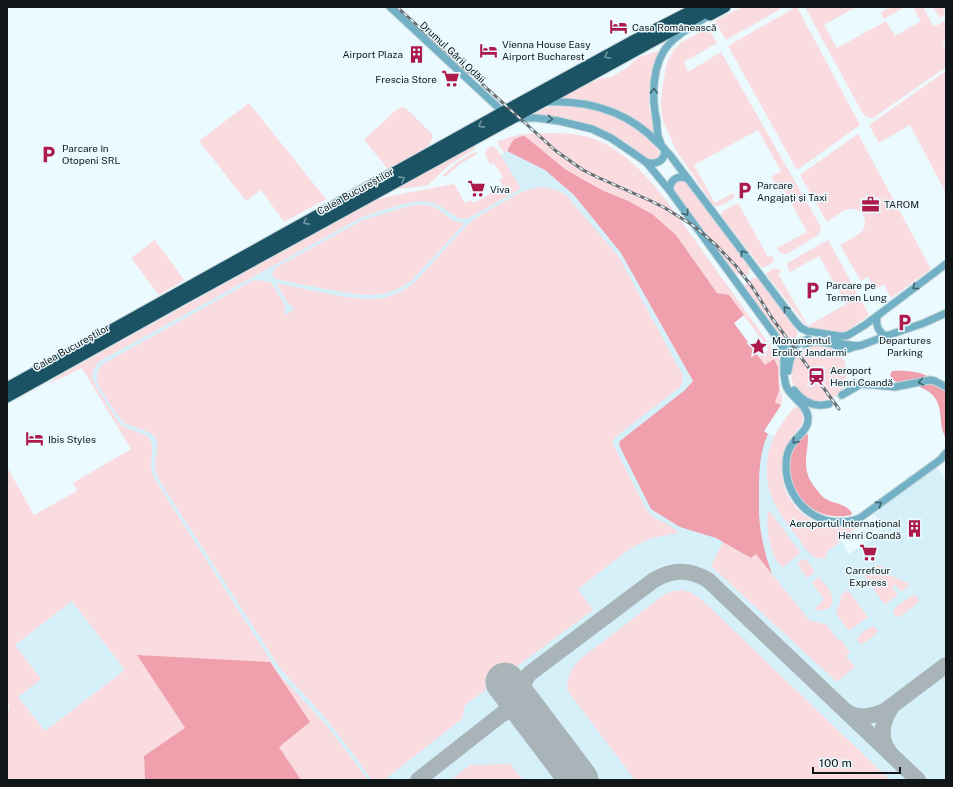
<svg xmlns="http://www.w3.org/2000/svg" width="953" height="787" viewBox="0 0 953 787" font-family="'Public Sans',sans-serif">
<rect width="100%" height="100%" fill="#ebfaff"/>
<g fill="#d6f0fa">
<polygon points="507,151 545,170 574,195 621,253 693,381 781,405 764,431 784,442 775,468 786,508 840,539 847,550 846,551 849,554 884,528 874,514 936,467 946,480 946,780 339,780 82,368 364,211 446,186 464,216 517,186 499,156"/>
<polygon points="72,601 125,670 45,731 18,697 15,645"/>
</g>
<g fill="#fadbdf" fill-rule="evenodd">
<polygon points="742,7 784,7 726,40 715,21"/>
<polygon points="796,7 797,7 860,125 797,170 728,46"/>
<polygon points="805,7 856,7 824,25 837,48 886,21 895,36 921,21 913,7 923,7 934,27 944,21 946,24 946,40 942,42 946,49 946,67 873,118 869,118 863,114"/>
<polygon points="891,7 905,7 884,19 881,12"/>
<polygon points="933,7 942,7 946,14 940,18"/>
<path d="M708,28L717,43L684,62L688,72L721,52L821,227L820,232L818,235L787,254C781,254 780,253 777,248L807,232L784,190L780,192L771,177L781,171L758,130L694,165L715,203L733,193L735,197C728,201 721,208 714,206L676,150L663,121L661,105L662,90L664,78L667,63L673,51L682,42Z"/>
<path d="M658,51L660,52C652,69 648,87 649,106C650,114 655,127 653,134L628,117L556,100L587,84L599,79L611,77L618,73L628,67L639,57Z"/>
<polygon points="946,71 946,193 910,125 879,143 869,125"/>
<polygon points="249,103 326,199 284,222 261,190 246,201 199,141"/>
<path d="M563,105C569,105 576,105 582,107C600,110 664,135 660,158L649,161C641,154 632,146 623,140C595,124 562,117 531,114L543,108Z"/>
<path d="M403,107L408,110L432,134C433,140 431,143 427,147L388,169L364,140L397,109Z"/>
<path d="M523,134C542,134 561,132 579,135C617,142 643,171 666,200L780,359L779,381L783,402L781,405L775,402L779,391L777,364L775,361L765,365L759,357L769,349L729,296L717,293L676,235L604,191L582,179L565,169L526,137C510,134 513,146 504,153L497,142L510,137Z"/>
<path d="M858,134L931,269L891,298L884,284L875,289L868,277L861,281L840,245C847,241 856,237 861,232C871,222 861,206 849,209C841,211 833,218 827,222L800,175Z"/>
<polygon points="472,146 475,147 475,149 449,165 430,183 426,186 396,189 400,186 425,173"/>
<path d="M491,146L497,149L519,185L520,189L469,218L463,219L459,218C449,213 440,204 429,202C414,198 377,212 362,217L100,361C94,367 90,373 94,383L119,423L122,426L147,436C156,444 150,458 151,468C152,473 154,477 156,481L279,674L327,726L368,780H301L279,747L137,655L185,729L144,756L145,780H7V710L9,708V704L7,705V467L34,515L77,491L73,483L131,449L82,368L49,384L55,378L376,200L391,196L454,184L465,203L470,200L473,202H476L503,186L499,180L503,177L494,163L490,164L485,155L486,150ZM72,601L125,670L45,731L18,697L41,679L15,645Z"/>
<polygon points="475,152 477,153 476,155 460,164 446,176 443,177 443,175 458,162"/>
<path d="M681,180L685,182L749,267V274C743,277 739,275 734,272L676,195L673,189V185L678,181Z"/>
<path d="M542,187L553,189L565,194L619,257L682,374C683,379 683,382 680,387L614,438L613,441V444L647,511C655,521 670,523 679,533L670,534L649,539L637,545L627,551L578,589L593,610L465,705L462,719L384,780H372C354,755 336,730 315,706C303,692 289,680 278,665L159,480C157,475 155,470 155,465C155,457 160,444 155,437C149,430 133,428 125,423C119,419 99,388 97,381C96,375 99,369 103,364L254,280L271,282L285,306V310L284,312L286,315L294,309L293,306L289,305L276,283C290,286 305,289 319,292C341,296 371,304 393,295C401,292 407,288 414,283L467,225L477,217L519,193L530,189Z"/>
<path d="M738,203L768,257L772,255L774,260C772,264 766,268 761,267L721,215L723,211Z"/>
<path d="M413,205C419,205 425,204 431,206C443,210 452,224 465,223L412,280C385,301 358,295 327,289C310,286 293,283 276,279L274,278L272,274L275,268L363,220Z"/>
<polygon points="155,240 184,280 159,295 131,258"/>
<path d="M828,240L869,315L849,330L842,333H835L811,329L807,326L766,274C770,270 777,265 781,272L778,274L808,326L846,304L819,256L790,272C788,268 786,265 789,262Z"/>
<path d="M753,278H757L760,279L797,331V337L790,342L784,343L745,289C744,283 749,281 753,278Z"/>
<circle cx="819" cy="373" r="28"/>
<path d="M797,406C801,409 804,415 803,420C801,429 791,436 787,445C774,473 786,507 813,521C826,528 840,528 855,526V529L827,552L826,558C822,559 818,559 814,557C808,554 801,542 797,536C788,525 778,513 773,500C762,475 766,446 781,425C786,419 791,409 797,406Z"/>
<path d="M768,512H770L772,514L800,552L799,554L783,567C771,562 765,524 768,512Z"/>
<polygon points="723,542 751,558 756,554 810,621 826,624 838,640 840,639 850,653 846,656 855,667 837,682 711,566"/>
<polygon points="805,559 807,560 815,572 807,578 798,565 799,561"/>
<polygon points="878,565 882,566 888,574 910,584 902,592 895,585 892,587 898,595 886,604 884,604 864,575 876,566"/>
<path d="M819,577C823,583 830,589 832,596C836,607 824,613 814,609L824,599L812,583Z"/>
<path d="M682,590L690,592L702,600L890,780H635L567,690C567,676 571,670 579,660L665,594L673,591Z"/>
<path d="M848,590L868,617L850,630H848L836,614C837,608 841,602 841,595Z"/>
<path d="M911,596H916C919,598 919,600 918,603L901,616L898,617L895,616L893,613L895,608Z"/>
<path d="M874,626L878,631L876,634L863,644C860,644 858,643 857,640C859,634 868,628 874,626Z"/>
<polygon points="510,764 523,780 451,780 470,765"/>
</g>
<g fill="#f09fad">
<path d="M524,136L526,137L565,169L582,179L604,191L628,201L652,214L676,235L717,293L729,295L744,315L734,323L765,365L774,359L778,367L779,391L775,402L781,405L764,431L768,434C760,451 759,470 759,489C759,497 759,505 759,514C760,534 765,555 772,574L756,554L751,558L716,538L680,527L651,509L619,445L620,441L685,390L693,381L621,253L574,195L545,170L507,151C513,141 512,138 524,136Z"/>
<path d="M892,371C913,370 935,373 946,393V439C944,434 941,428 941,421C940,413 940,405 935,398C929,389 918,386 908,384C904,383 900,383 896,382C893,380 891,378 890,375Z"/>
<path d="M807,434L808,435C808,457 800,469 816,489C820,494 824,499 830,501C838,504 847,505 852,513L851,515C837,518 822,516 810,507C793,494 781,463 796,444C799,440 802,436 807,434Z"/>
<polygon points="137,655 270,662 310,722 279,747 301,780 145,780 144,756 185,728"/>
</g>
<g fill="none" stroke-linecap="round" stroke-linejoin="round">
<g stroke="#a8b4b8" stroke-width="16">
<path d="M846,711C857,720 873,716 885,711L946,665"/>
<path d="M532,718C521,700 517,693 529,674L654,580C673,569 689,569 708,580L918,780"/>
<path d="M889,751C877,737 884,717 893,705"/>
<path d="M418,780L502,714C515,709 521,710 532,718"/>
</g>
<polyline stroke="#a8b4b8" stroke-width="39" points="505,682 579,780"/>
<g stroke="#cad8dc" stroke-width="7" stroke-dasharray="7 3.5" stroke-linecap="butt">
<polyline points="793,354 798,349 805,344"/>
<polyline points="829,404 842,395"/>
</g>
<defs>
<g id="minor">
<polyline points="390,7 503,112"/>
<path d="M546,102C589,100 629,112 659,144"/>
<path d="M517,118H537L559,121L592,129L611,138L633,153L646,162L670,191L777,338C779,342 783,347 784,352C785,354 784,358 784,361C784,370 783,379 787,388C792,398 807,405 808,417C809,430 799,434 793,443C788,449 786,458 786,466C786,505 824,533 860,518L940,460L946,453"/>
<polyline points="656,118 658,136 662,147 670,155 688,179 795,321 801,328 807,331 839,336 846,336 850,334 865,325 946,264"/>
<path d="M657,122C651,98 652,63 669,44C679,33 692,26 705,18"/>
<path d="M646,162C656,166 667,160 664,148"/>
<path d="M670,191C669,180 678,174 688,179"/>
<path d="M877,316C876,325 877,331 886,336"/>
<polyline points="832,340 843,344 857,346"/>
<path d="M780,341C791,351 796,344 808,339"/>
<polyline points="805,344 813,342 822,342 833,344 841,349 848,349 857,346 862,345 886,336 924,323 946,313"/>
<polyline points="788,371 790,360 793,354"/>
<path d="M794,390C803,402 814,408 829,404"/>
<polyline points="842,395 861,384 895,387 930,380 935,381 946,387"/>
</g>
<g id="highway">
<polyline points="710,15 725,7"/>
<polyline points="7,388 503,112 631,42 699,7"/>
<polyline points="7,397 183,299 715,7"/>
</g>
</defs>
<use href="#minor" stroke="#c8d6da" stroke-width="9"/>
<use href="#highway" stroke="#c8d6da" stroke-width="13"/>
<use href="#minor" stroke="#71b0c5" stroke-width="7"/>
<use href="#highway" stroke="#1b5364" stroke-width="11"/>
<defs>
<polyline id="rail" points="397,7 556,151 583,170 597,177 651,201 665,208 694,226 715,244 736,266 753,288 772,318 839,409"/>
</defs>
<use href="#rail" stroke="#656e71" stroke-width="3"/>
<use href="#rail" stroke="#ebfaff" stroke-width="1.5" stroke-dasharray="4.5" stroke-linecap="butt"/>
</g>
<defs><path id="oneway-chevron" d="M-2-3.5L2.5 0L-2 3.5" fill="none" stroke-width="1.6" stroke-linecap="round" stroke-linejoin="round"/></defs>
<g stroke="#6e96a2">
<use href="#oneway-chevron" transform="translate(607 56) rotate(152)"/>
<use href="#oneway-chevron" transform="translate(481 125) rotate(151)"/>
<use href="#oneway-chevron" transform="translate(402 179) rotate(-29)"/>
<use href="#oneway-chevron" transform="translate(306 222) rotate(151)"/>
</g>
<g stroke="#40636e">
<use href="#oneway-chevron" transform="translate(654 91) rotate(-88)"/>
<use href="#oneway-chevron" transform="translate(550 119) rotate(7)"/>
<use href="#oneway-chevron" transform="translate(686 213) rotate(54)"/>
<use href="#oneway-chevron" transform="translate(743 253) rotate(-127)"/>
<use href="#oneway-chevron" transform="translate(915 287) rotate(143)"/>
<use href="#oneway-chevron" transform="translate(786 309) rotate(-128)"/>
<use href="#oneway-chevron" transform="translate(921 382) rotate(170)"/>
<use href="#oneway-chevron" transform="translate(795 441) rotate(129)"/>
<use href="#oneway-chevron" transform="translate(879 504) rotate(-36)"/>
</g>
<defs>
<symbol id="hotel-bare" viewBox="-9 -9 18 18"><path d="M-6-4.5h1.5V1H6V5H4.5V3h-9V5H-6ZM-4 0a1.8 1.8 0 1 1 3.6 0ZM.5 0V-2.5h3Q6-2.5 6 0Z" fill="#ac194b" stroke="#ebfaff" stroke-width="2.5" paint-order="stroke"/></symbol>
<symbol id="building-bare" viewBox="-9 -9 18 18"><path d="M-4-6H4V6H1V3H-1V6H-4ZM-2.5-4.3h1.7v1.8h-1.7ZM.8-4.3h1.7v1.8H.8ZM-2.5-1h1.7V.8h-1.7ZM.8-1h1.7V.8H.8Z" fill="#ac194b" stroke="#ebfaff" stroke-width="2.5" paint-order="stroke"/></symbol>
<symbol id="supermarket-bare" viewBox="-9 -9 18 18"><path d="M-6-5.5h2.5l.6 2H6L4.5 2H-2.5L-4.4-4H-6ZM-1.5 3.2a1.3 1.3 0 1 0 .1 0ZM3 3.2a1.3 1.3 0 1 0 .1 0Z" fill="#ac194b" stroke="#ebfaff" stroke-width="2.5" paint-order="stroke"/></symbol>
<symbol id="parking-bare" viewBox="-9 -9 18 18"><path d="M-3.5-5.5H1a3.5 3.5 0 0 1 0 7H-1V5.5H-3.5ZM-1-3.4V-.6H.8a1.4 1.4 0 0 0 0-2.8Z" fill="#ac194b" stroke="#ebfaff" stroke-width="2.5" paint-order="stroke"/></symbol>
<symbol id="office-bare" viewBox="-9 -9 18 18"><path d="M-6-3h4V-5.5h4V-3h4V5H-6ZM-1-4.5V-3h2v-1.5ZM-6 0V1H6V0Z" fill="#ac194b" stroke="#ebfaff" stroke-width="2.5" paint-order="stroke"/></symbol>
<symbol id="sight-bare" viewBox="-9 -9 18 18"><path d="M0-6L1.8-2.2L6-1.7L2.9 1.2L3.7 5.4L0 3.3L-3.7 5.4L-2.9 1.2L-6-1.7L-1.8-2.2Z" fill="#ac194b" stroke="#ebfaff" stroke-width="2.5" paint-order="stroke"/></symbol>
<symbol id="station-bare" viewBox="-9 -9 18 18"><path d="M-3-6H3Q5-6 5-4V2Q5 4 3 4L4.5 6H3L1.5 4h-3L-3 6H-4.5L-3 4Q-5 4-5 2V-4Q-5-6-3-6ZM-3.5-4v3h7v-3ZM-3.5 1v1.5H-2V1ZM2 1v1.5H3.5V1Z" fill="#ac194b" stroke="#ebfaff" stroke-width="2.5" paint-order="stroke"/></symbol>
</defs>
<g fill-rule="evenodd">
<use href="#hotel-bare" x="606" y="14" width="25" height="25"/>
<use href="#hotel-bare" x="476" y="38" width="25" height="25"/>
<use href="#building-bare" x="404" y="42" width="25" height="25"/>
<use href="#supermarket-bare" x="438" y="66" width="25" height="25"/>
<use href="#parking-bare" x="36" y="142" width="25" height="25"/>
<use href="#supermarket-bare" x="464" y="176" width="25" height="25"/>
<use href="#parking-bare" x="732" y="178" width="25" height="25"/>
<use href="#office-bare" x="858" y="192" width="25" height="25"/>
<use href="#parking-bare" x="800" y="278" width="25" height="25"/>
<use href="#parking-bare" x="892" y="310" width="25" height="25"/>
<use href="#sight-bare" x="746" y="334" width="25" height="25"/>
<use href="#station-bare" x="804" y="364" width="25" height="25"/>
<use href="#hotel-bare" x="22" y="426" width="25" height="25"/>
<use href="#building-bare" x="902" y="516" width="25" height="25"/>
<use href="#supermarket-bare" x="856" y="540" width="25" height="25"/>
</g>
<g text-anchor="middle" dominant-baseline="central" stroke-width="3" stroke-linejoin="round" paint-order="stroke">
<g font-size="10" fill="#101618" stroke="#ebfaff" text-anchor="start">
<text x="632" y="27">Casa Românească</text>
<text x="502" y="44">Vienna House Easy<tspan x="502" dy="12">Airport Bucharest</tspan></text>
<text x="403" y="54" text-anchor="end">Airport Plaza</text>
<text x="437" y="79" text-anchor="end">Frescia Store</text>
<text x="62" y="148">Parcare în<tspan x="62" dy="12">Otopeni SRL</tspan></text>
<text x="757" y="185">Parcare<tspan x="757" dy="12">Angajați și Taxi</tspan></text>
<text x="490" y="189">Viva</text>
<text x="884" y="204">TAROM</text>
<text x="826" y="285">Parcare pe<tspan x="826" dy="12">Termen Lung</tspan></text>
<text x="772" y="340">Monumentul<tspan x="772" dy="12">Eroilor Jandarmi</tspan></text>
<text x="905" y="340" text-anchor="middle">Departures<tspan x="905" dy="12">Parking</tspan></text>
<text x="830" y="370">Aeroport<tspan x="830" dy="12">Henri Coandă</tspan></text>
<text x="48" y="439">Ibis Styles</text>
<text x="901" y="523" text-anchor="end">Aeroportul Internațional<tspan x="901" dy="12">Henri Coandă</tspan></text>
<text x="868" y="570" text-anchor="middle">Carrefour<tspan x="868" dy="12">Express</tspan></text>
</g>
<g font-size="10" fill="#101618" stroke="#ebfaff">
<text transform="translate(453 52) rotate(43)">Drumul Gării Odăii</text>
<text transform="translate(355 191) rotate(-29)">Calea Bucureștilor</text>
<text transform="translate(71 347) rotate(-29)">Calea Bucureștilor</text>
</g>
</g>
<rect width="953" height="787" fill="none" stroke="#101618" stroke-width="16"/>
<path d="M813 767v6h87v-6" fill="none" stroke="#101618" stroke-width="2"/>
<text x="819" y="767" font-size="12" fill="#101618" stroke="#ebfaff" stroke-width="3" paint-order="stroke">100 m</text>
</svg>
